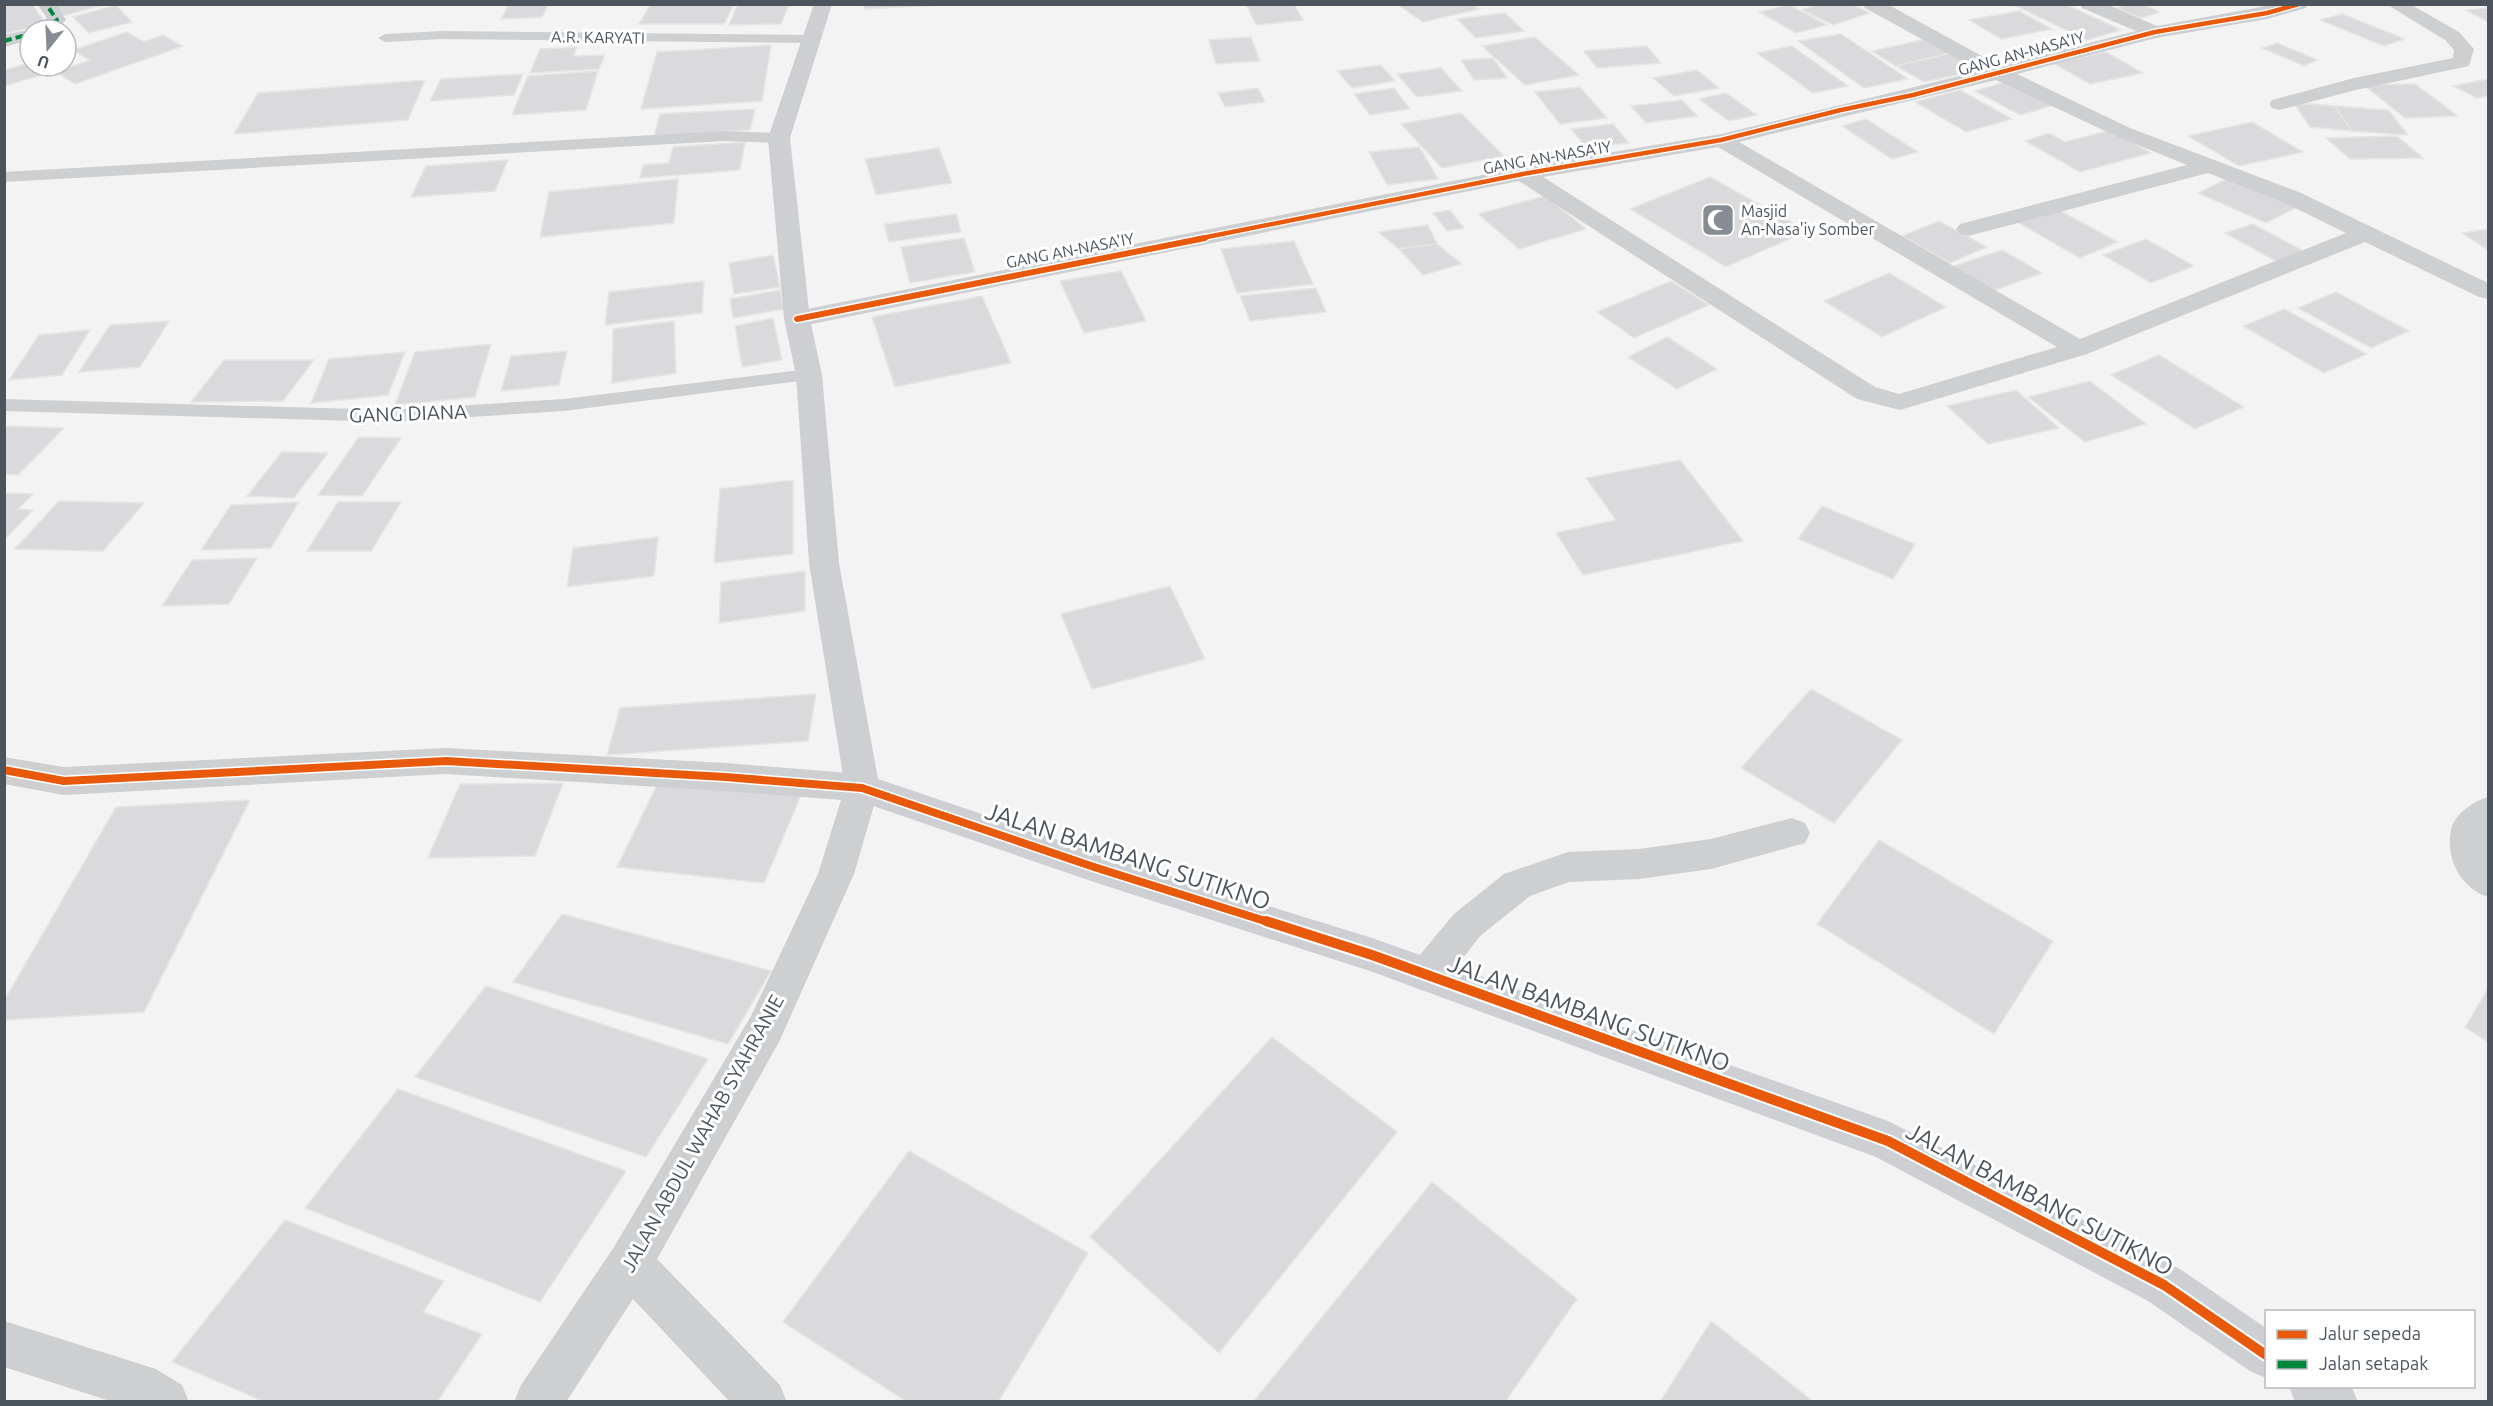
<svg xmlns="http://www.w3.org/2000/svg" width="2493" height="1406" viewBox="0 0 2493 1406" font-family="Ubuntu,sans-serif">
<rect width="100%" height="100%" fill="#f4f3f3"/>
<g fill="#dadadc" stroke="#e5e5e6" stroke-width="1.5">
<polygon points="4,4 32,4 46,24 4,34"/>
<polygon points="54,4 107,4 62,16"/>
<polygon points="509,4 548,4 542,17 501,19"/>
<polygon points="651,4 734,4 724,24 639,24"/>
<polygon points="738,4 789,4 781,24 729,25"/>
<polygon points="864,4 939,4 939,5 864,9"/>
<polygon points="1246,4 1294,4 1303,20 1256,25"/>
<polygon points="1397,4 1473,4 1479,9 1423,22"/>
<polygon points="1818,4 1851,4 1870,13 1834,25 1802,10"/>
<polygon points="2012,4 2065,4 2121,30 2087,40"/>
<polygon points="2129,4 2142,4 2160,12 2141,18 2117,8"/>
<polygon points="116,5 132,22 89,33 73,17"/>
<polygon points="1789,5 1827,25 1796,33 1759,12"/>
<polygon points="2488,8 2488,22 2466,10"/>
<polygon points="2019,11 2052,29 2001,39 1969,20"/>
<polygon points="1505,13 1524,31 1476,38 1457,19"/>
<polygon points="2342,14 2405,39 2384,46 2320,20"/>
<polygon points="127,32 144,42 163,35 183,46 75,84 56,72 90,60 73,50"/>
<polygon points="1841,34 1908,79 1864,88 1798,41"/>
<polygon points="1251,37 1260,61 1216,64 1209,40"/>
<polygon points="1535,37 1579,75 1525,85 1482,46"/>
<polygon points="1927,39 1951,53 1896,66 1872,51"/>
<polygon points="2277,43 2318,60 2304,66 2262,48"/>
<polygon points="771,45 762,101 641,109 657,52"/>
<polygon points="1647,46 1661,63 1597,68 1584,51"/>
<polygon points="1792,46 1848,86 1813,93 1757,53"/>
<polygon points="577,47 573,56 605,55 599,69 530,73 540,49"/>
<polygon points="2106,52 2143,73 2090,84 2053,63"/>
<polygon points="1951,53 1980,70 1924,82 1896,66"/>
<polygon points="1493,58 1507,78 1474,80 1461,60"/>
<polygon points="30,63 30,66 38,66 46,74 4,86 4,70"/>
<polygon points="1381,65 1395,81 1352,88 1337,71"/>
<polygon points="1441,68 1462,91 1417,97 1397,74"/>
<polygon points="1697,70 1719,88 1674,96 1653,78"/>
<polygon points="598,71 586,110 512,115 528,76"/>
<polygon points="523,74 514,95 430,101 441,79"/>
<polygon points="2488,79 2488,96 2477,98 2453,86"/>
<polygon points="425,80 408,120 234,134 258,93"/>
<polygon points="2008,81 2054,105 2020,115 1975,91"/>
<polygon points="2415,84 2458,116 2405,118 2364,85"/>
<polygon points="1580,87 1607,118 1560,124 1535,92"/>
<polygon points="1258,88 1265,102 1225,107 1218,93"/>
<polygon points="1394,88 1410,109 1370,115 1354,94"/>
<polygon points="1960,90 2012,119 1966,132 1915,102"/>
<polygon points="1726,93 1757,115 1729,121 1699,99"/>
<polygon points="1682,100 1697,116 1646,123 1631,106"/>
<polygon points="2294,103 2335,106 2352,131 2310,127"/>
<polygon points="2335,106 2388,110 2408,135 2352,131"/>
<polygon points="755,109 750,130 654,136 660,114"/>
<polygon points="1461,113 1504,156 1442,168 1401,124"/>
<polygon points="1866,119 1918,152 1892,159 1842,126"/>
<polygon points="2252,122 2303,152 2239,166 2188,136"/>
<polygon points="1613,124 1629,143 1587,148 1571,129"/>
<polygon points="2111,130 2151,153 2080,172 2025,141 2049,133 2065,142"/>
<polygon points="2397,136 2423,158 2350,159 2326,138"/>
<polygon points="745,142 740,170 640,178 643,165 669,163 673,147"/>
<polygon points="1419,147 1438,179 1387,185 1369,152"/>
<polygon points="939,148 952,183 876,195 865,159"/>
<polygon points="508,160 495,191 411,197 426,166"/>
<polygon points="1710,177 1807,231 1726,267 1630,209"/>
<polygon points="2231,177 2299,206 2266,223 2198,193"/>
<polygon points="678,179 674,223 540,237 549,192"/>
<polygon points="1545,196 1586,229 1519,249 1478,214"/>
<polygon points="2055,208 2118,242 2080,258 2017,222"/>
<polygon points="1450,210 1464,228 1447,231 1433,213"/>
<polygon points="956,214 961,232 889,242 884,224"/>
<polygon points="1939,221 1987,247 1950,263 1902,236"/>
<polygon points="2253,224 2309,254 2281,264 2225,233"/>
<polygon points="1428,225 1437,244 1399,249 1378,232"/>
<polygon points="2488,229 2488,250 2462,233"/>
<polygon points="964,238 975,272 910,283 901,247"/>
<polygon points="2146,239 2194,266 2151,283 2103,255"/>
<polygon points="1294,241 1313,284 1237,293 1221,249"/>
<polygon points="1437,244 1462,264 1423,275 1399,249"/>
<polygon points="2002,250 2042,273 1990,292 1951,267"/>
<polygon points="773,255 780,287 734,294 729,263"/>
<polygon points="1121,271 1146,321 1084,333 1060,281"/>
<polygon points="1889,273 1946,307 1882,337 1824,301"/>
<polygon points="704,281 702,313 605,325 609,292"/>
<polygon points="1671,281 1709,305 1634,338 1597,312"/>
<polygon points="1316,288 1326,312 1250,321 1240,296"/>
<polygon points="780,290 784,309 733,318 730,299"/>
<polygon points="2336,292 2409,331 2371,348 2298,308"/>
<polygon points="982,296 1011,363 895,387 872,317"/>
<polygon points="2284,309 2367,354 2324,373 2243,326"/>
<polygon points="773,318 782,360 742,367 735,326"/>
<polygon points="169,321 140,367 79,372 110,325"/>
<polygon points="674,321 676,373 612,383 613,329"/>
<polygon points="90,330 62,375 9,380 39,335"/>
<polygon points="1667,337 1717,369 1677,389 1628,357"/>
<polygon points="491,344 475,397 395,405 415,352"/>
<polygon points="567,351 559,385 501,391 511,356"/>
<polygon points="405,352 388,395 311,403 329,359"/>
<polygon points="2159,355 2244,407 2195,429 2111,375"/>
<polygon points="224,360 314,360 283,401 191,402"/>
<polygon points="2090,381 2146,424 2085,442 2028,397"/>
<polygon points="2016,390 2059,428 1988,444 1947,406"/>
<polygon points="8,426 64,428 18,475 4,474 4,429"/>
<polygon points="359,437 401,438 362,496 318,495"/>
<polygon points="282,452 328,453 294,498 247,496"/>
<polygon points="1680,460 1743,541 1583,575 1556,533 1616,520 1586,478"/>
<polygon points="793,480 793,554 714,563 720,489"/>
<polygon points="4,493 33,494 18,509 33,510 4,540"/>
<polygon points="59,501 144,503 103,551 15,549"/>
<polygon points="299,502 271,548 201,550 231,505"/>
<polygon points="338,502 401,502 371,551 307,551"/>
<polygon points="1822,506 1915,544 1893,579 1798,539"/>
<polygon points="658,537 654,576 567,587 573,548"/>
<polygon points="257,558 229,604 162,606 192,560"/>
<polygon points="805,571 805,611 719,623 721,582"/>
<polygon points="1170,586 1205,659 1092,689 1061,614"/>
<polygon points="1811,689 1902,740 1834,823 1741,768"/>
<polygon points="816,694 808,741 607,755 620,708"/>
<polygon points="659,781 801,795 764,883 617,867"/>
<polygon points="563,783 535,856 428,858 460,784"/>
<polygon points="250,800 144,1012 4,1020 4,1001 116,807"/>
<polygon points="1879,840 2053,941 1994,1034 1817,924"/>
<polygon points="562,914 771,971 728,1044 513,982"/>
<polygon points="486,986 708,1059 646,1157 415,1077"/>
<polygon points="2488,989 2488,1042 2465,1027"/>
<polygon points="1272,1037 1397,1132 1219,1353 1090,1237"/>
<polygon points="398,1089 626,1171 540,1302 305,1208"/>
<polygon points="909,1151 1088,1253 998,1402 907,1402 783,1322"/>
<polygon points="1432,1182 1577,1299 1505,1402 1253,1402"/>
<polygon points="285,1220 444,1281 423,1312 482,1334 437,1402 265,1402 172,1362"/>
<polygon points="1711,1321 1814,1402 1660,1402"/>
</g>
<g fill="none" stroke-linecap="round" stroke-linejoin="round">
<g fill="#cdcfd1" fill-rule="evenodd">
<polygon points="442,31 811,35 818,39 811,43 442,39 385,42 378,38 385,34"/>
<polygon points="724,131 779,133 787,138 779,143 724,141 4,182 4,172"/>
<polygon points="809,369 816,371 819,375 816,379 564,411 391,422 4,411 4,399 391,410 564,399"/>
</g>
<g fill="#cdcfd1" fill-rule="evenodd">
<polygon points="37,4 56,4 66,20 55,30 30,30 30,40 4,47 4,35 33,29 47,18"/>
<path d="M1863,4H1887L2000,66L2136,31L2082,8L2080,4H2106L2157,26L2277,4H2308L2306,8L2267,19L2156,38L2017,74L2130,128L2301,193L2488,283V299L2479,297L2365,242L2087,354L1900,410L1857,399L1519,181L797,327L788,324L784,319L788,314L797,311L1523,167L1721,134L1980,71L1865,8ZM1996,80L2116,136L2187,165L1960,224L1956,229L1960,234L1968,236L2208,173L2285,203L2346,233L2080,339L1739,142ZM1718,147L2057,347L1899,394L1875,387L1543,177Z"/>
<polygon points="2386,4 2410,4 2459,32 2474,49 2469,66 2356,90 2279,110 2272,108 2269,104 2272,100 2354,78 2453,58 2454,50 2445,40"/>
<polygon points="446,748 725,763 862,774 874,778 879,788 854,874 779,1042 657,1259 780,1385 787,1402 730,1402 633,1299 566,1402 514,1402 521,1385 614,1247 751,1016 818,874 841,800 725,791 446,774 64,795 4,784 4,757 64,767"/>
<path d="M2488,797V897C2461,888 2445,859 2451,830C2454,814 2474,801 2488,797Z"/>
<polygon points="1792,818 1805,823 1810,833 1805,843 1711,869 1639,879 1569,882 1530,896 1480,936 1441,987 1427,992 1413,987 1408,975 1413,963 1454,914 1504,874 1568,852 1639,849 1711,839"/>
<polygon points="4,1321 156,1369 182,1385 189,1402 113,1402 4,1367"/>
</g>
<g fill="#cecfd2" fill-rule="evenodd">
<polygon points="814,4 832,4 790,138 810,319 822,375 839,563 878,779 1094,852 1372,938 1888,1121 2180,1269 2266,1328 2266,1378 2250,1371 2148,1301 1876,1157 1370,971 1094,882 850,798 845,788 809,563 796,375 784,319 768,138"/>
<polygon points="2289,1386 2351,1386 2358,1402 2295,1402"/>
</g>
<g stroke="#00873e" stroke-width="4" stroke-dasharray="8 4" stroke-linecap="butt">
<polyline points="42,30 57,20 46,4"/>
<polyline points="4,41 30,34"/>
</g>
<defs>
<polyline id="cycleway-far3" points="1197,239 1523,174 1721,140 1841,110 1913,95 2155,32 2267,13 2299,4"/>
<polyline id="cycleway-far2" points="797,319 1205,238"/>
<polyline id="cycleway-far1" points="4,770 64,781 446,761 725,777 862,788 1094,867 1271,923"/>
<polyline id="cycleway" points="1266,921 1372,955 1888,1141 2164,1285 2266,1355"/>
</defs>
<use href="#cycleway-far3" stroke="#fff" stroke-width="7"/>
<use href="#cycleway-far2" stroke="#fff" stroke-width="9"/>
<use href="#cycleway-far1" stroke="#fff" stroke-width="11"/>
<use href="#cycleway" stroke="#fff" stroke-width="14"/>
<use href="#cycleway-far3" stroke="#e8590c" stroke-width="4.5"/>
<use href="#cycleway-far2" stroke="#e8590c" stroke-width="6"/>
<use href="#cycleway-far1" stroke="#e8590c" stroke-width="8"/>
<use href="#cycleway" stroke="#e8590c" stroke-width="10"/>
</g>
<defs>
<symbol id="mosque-square" viewBox="-11 -11 22 22"><rect x="-9" y="-9" width="18" height="18" rx="4" fill="#878c92" stroke="#fff"/><path d="M3.5-4.9A6 6 0 1 0 3.5 4.9A5 5 0 1 1 3.5-4.9Z" fill="#fff"/></symbol>
</defs>
<g fill-rule="evenodd">
<use href="#mosque-square" x="1699" y="201" width="38" height="38"/>
</g>
<g text-anchor="middle" dominant-baseline="central" stroke-width="6" stroke-linejoin="round" paint-order="stroke">
<g font-size="16" fill="#4c555e" stroke="#fff">
<text transform="translate(598 37) rotate(1)">A.R. KARYATI</text>
<text transform="translate(2021 53) rotate(-15)">GANG AN-NASA'IY</text>
<text transform="translate(1547 157) rotate(-10)">GANG AN-NASA'IY</text>
<text transform="translate(1070 250) rotate(-11)">GANG AN-NASA'IY</text>
</g>
<g font-size="16" fill="#4c555e" stroke="#fff" text-anchor="start">
<text x="1741" y="211">Masjid<tspan x="1741" dy="18">An-Nasa'iy Somber</tspan></text>
</g>
<g font-size="20" fill="#4c555e" stroke="#fff">
<text transform="translate(408 413) rotate(-2)">GANG DIANA</text>
<text transform="translate(702 1133) rotate(-61)">JALAN ABDUL WAHAB SYAHRANIE</text>
</g>
<g font-size="24" fill="#4c555e" stroke="#fff">
<text transform="translate(1128 856) rotate(18)">JALAN BAMBANG SUTIKNO</text>
<text transform="translate(1589 1013) rotate(20)">JALAN BAMBANG SUTIKNO</text>
<text transform="translate(2040 1199) rotate(28)">JALAN BAMBANG SUTIKNO</text>
</g>
</g>
<rect width="2493" height="1406" fill="none" stroke="#4c555e" stroke-width="12"/>
<rect x="2265" y="1310" width="210" height="78" fill="#ffffff" stroke="#b7bbbf" stroke-width="1.5"/>
<rect x="2277" y="1330" width="30" height="9" fill="#e8590c" stroke="#b7bbbf" stroke-width="1.5"/>
<text x="2319" y="1340" font-size="18" fill="#4c555e">Jalur sepeda</text>
<rect x="2277" y="1360" width="30" height="9" fill="#00873e" stroke="#b7bbbf" stroke-width="1.5"/>
<text x="2319" y="1370" font-size="18" fill="#4c555e">Jalan setapak</text>
<g transform="translate(48 48) rotate(198)"><circle r="28" fill="#ffffff" stroke="#b7bbbf" stroke-width="1.5"/>
<path d="M0-4.5L10 22L0 15L-10 22Z" fill="#878c92"/>
<text y="-9" font-size="16" font-weight="bold" text-anchor="middle" fill="#4c555e">U</text>
</g>
</svg>
